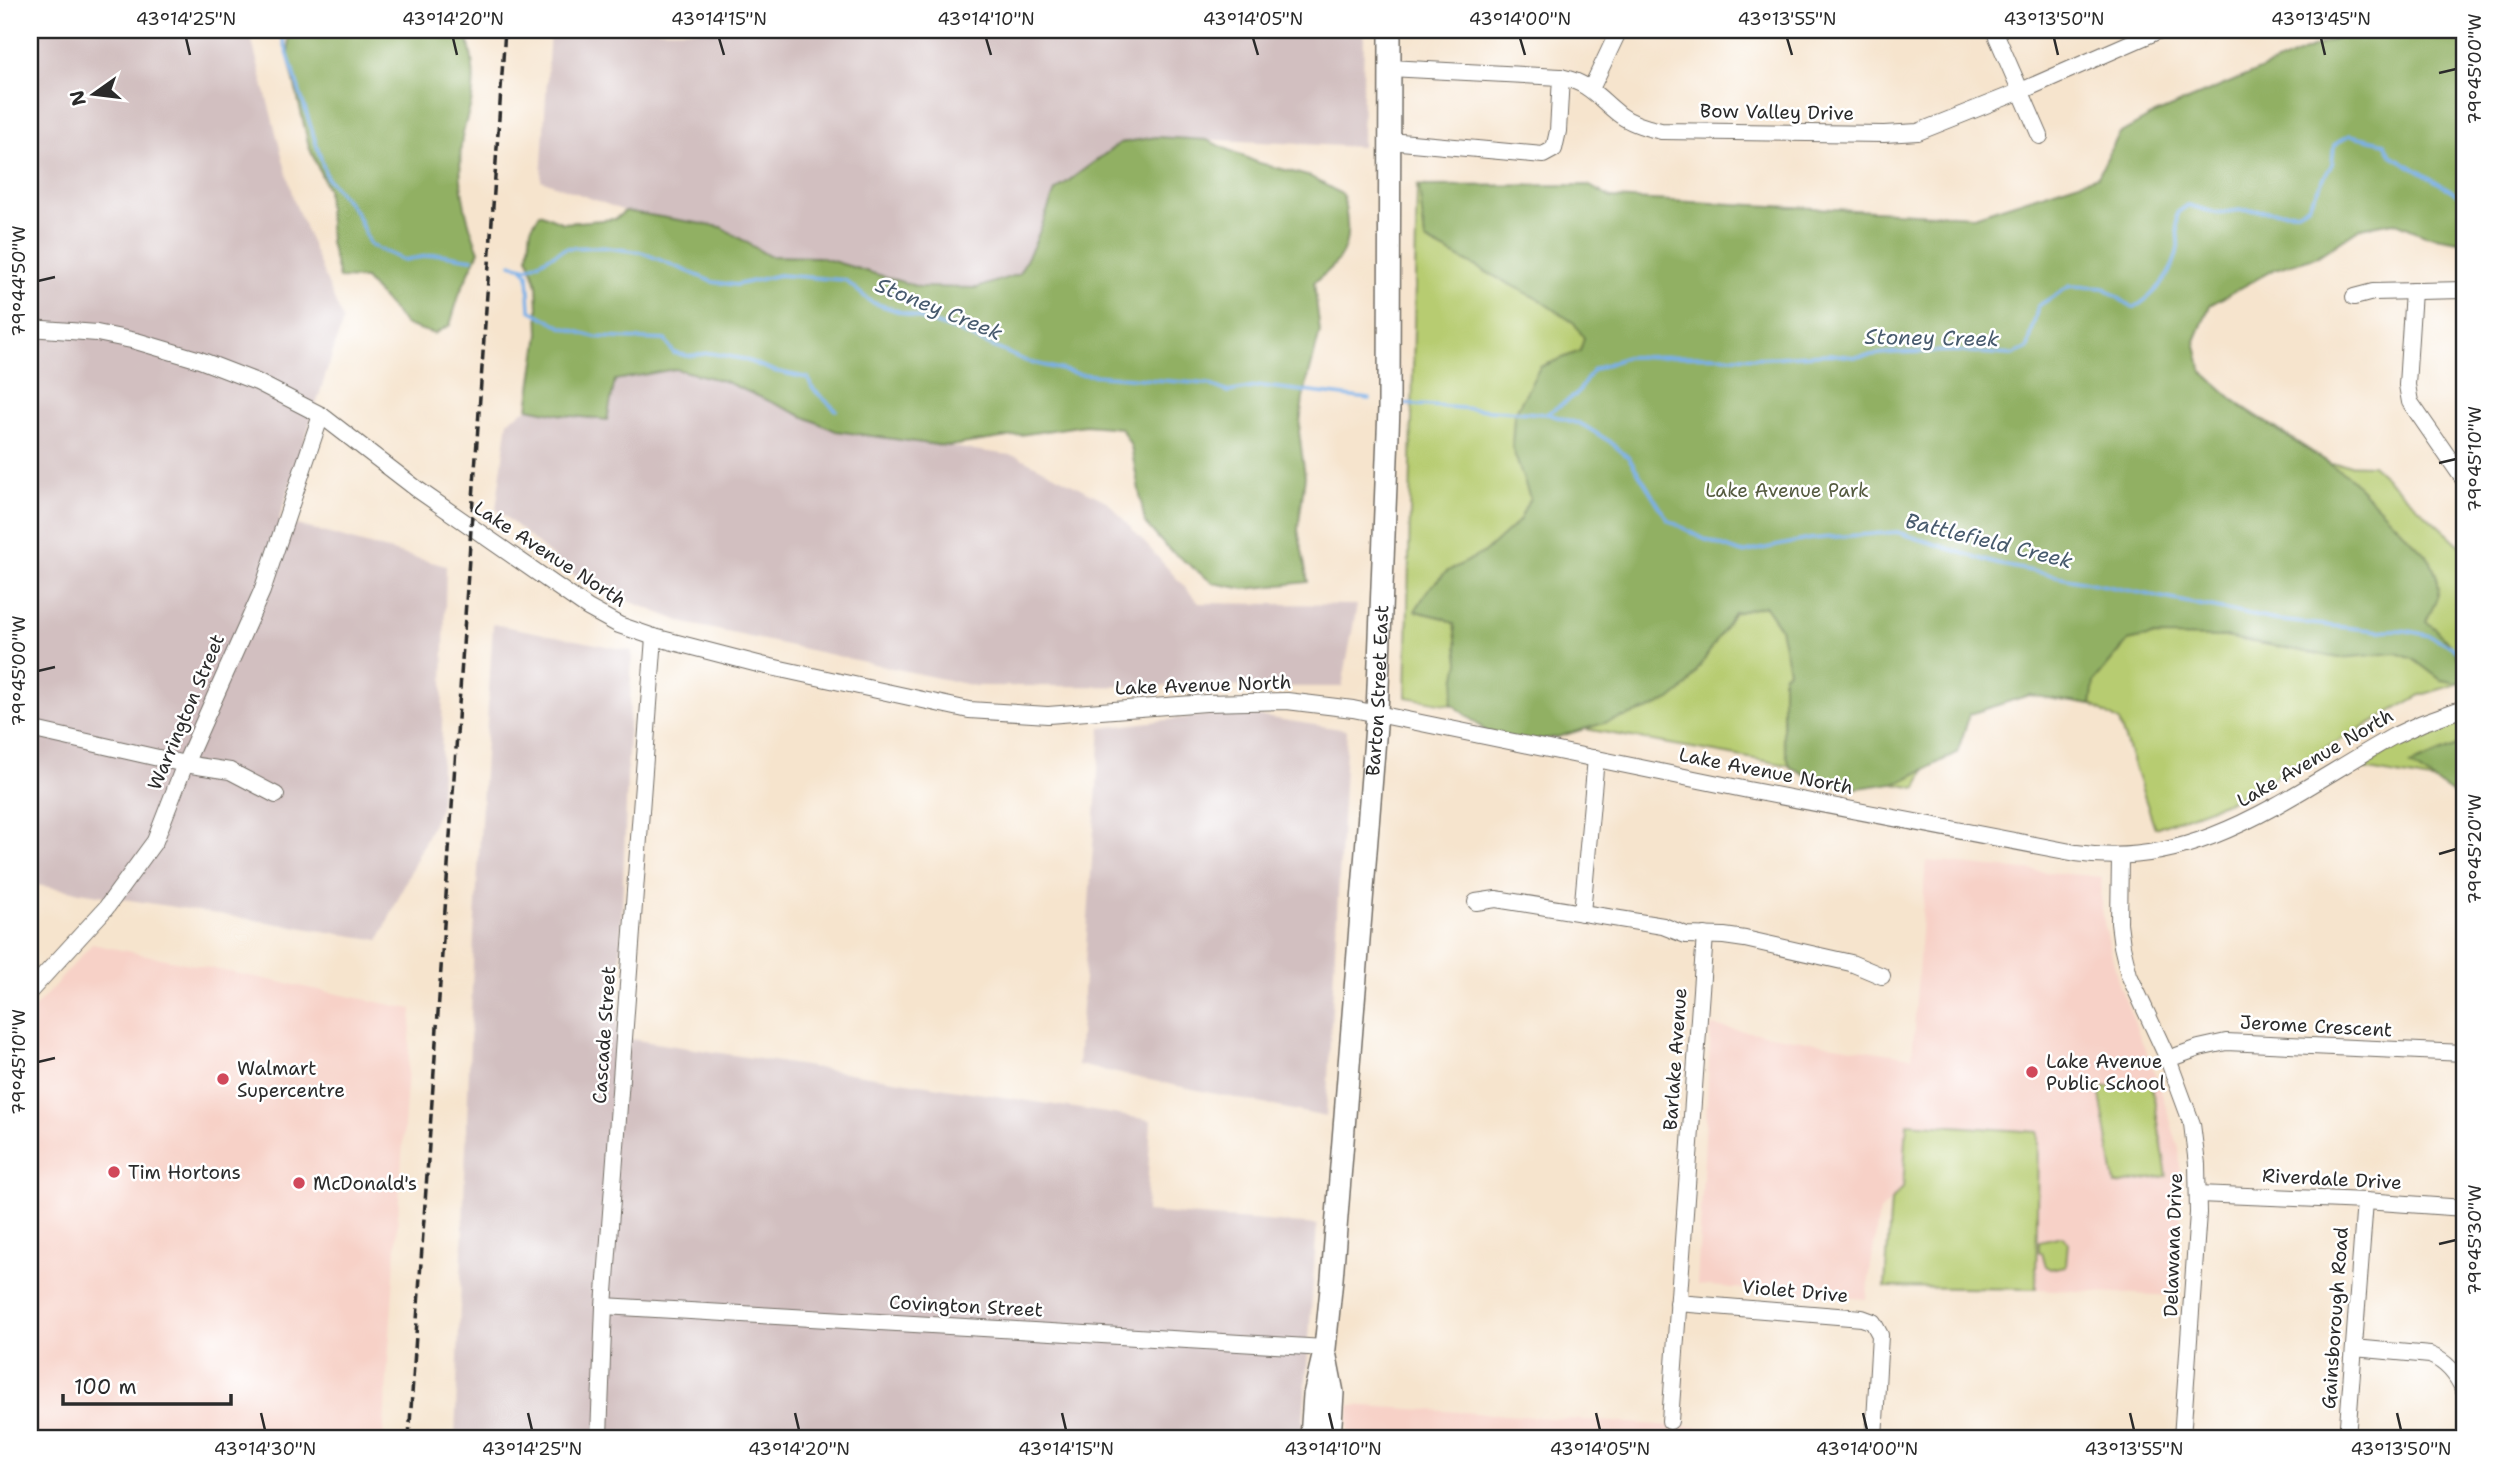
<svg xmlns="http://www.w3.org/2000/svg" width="2494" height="1468" viewBox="0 0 2494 1468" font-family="'Shantell Sans',sans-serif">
<rect width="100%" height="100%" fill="#fff"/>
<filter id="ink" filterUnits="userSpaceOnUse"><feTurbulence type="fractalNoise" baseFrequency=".0143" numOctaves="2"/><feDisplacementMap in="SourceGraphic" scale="14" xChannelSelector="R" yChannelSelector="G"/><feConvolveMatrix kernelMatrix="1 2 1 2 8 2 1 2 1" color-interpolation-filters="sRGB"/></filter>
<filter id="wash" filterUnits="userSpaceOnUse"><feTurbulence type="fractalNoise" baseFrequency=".00686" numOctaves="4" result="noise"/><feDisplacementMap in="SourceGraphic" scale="28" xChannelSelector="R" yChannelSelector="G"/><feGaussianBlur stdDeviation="1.57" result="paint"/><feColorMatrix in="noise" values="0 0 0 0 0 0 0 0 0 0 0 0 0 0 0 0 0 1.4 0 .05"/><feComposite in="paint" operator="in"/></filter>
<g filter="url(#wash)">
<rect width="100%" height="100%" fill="#f6e4cd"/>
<g fill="#f7d1c7">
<polygon points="1926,861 2102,877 2100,897 2105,927 2119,984 2160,1087 2179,1149 2182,1192 2176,1296 2036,1289 2038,1234 1907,1124 1903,1188 1879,1212 1866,1299 1697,1285 1711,1026 1912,1057"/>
<polygon points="92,944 412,1009 383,1438 30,1438 30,1013"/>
<polygon points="1350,1405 1737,1430 1736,1438 1347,1438"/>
</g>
<g fill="#d2bfc0">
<polygon points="30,30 249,30 294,201 343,321 279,520 446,566 440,808 379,940 30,884"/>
<polygon points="550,30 1364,30 1362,147 1156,137 1035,243 1019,275 977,288 919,287 819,257 769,256 721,227 625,211 541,180"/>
<polygon points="675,369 724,381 836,431 1017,456 1108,502 1199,603 1357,605 1342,687 975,686 685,623 585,584 496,509 508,421 528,408 563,415 607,420 615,379"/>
<polygon points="493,624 632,651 617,1037 1151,1120 1146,1212 1317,1225 1302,1438 455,1438 474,936"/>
<polygon points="1231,712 1347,730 1326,1117 1078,1065 1101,728"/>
</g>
<g fill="#b7cc71" stroke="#717c4e" stroke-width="2">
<polygon points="2464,30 2392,205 2228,283 2156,350 2331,464 2372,465 2464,549 2464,682 2421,695 2237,798 2155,828 2119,722 2045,675 1947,716 1917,788 1406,697 1417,185 1938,232 2071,193"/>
<polygon points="2464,718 2464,787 2363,769 2396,745"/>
<polygon points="2151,1080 2167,1176 2115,1185 2099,1088"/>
<polygon points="1907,1123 2038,1132 2036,1289 1885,1287 1891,1200 1903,1188"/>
<polygon points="2062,1236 2068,1242 2066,1266 2050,1269 2046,1266 2042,1253 2039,1252 2039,1241"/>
</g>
<g fill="#91b063" stroke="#5e6e47" stroke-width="2">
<path d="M288,30H465C472,53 476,74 472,99C469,114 462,130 461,146C458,182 465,218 479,251L460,292L450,325L434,334L406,325L365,279L339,278L330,242L327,188L309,147L289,59Z"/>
<path d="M2355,30H2464V242L2425,235L2394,222L2360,228L2318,256L2275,269L2210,305L2195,341L2202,371L2243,408L2348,476L2430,559C2444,590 2440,593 2426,621C2444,635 2464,655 2464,679L2457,683L2441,680L2413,659L2396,653L2339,658L2225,637L2152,636L2128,641L2094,682L2091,705L2029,695L1970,714L1957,753L1900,782L1851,789L1816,780L1790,767L1783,740V675L1789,670L1780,628L1765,606L1734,613L1688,685L1670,700L1647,710L1558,737L1522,742L1487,732L1451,703L1459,662L1454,624L1444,618L1415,611L1428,590L1446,572L1485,552L1519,521L1530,498L1512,447L1514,415L1540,367L1580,351L1584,338L1574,323L1536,298L1425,240L1419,186L1588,185L1611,198L1974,216L2098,176L2119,134L2155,114Z"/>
<path d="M1156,137L1207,140L1256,162L1311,177L1343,195C1351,237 1351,257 1314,282L1320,332L1303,398L1299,432L1305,476L1298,530L1308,582L1245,589L1213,583L1166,547L1145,523L1131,446L1121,428L1085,425L949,446L937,445L836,431L724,381L675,369L615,380L607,420L563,415L528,408L539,334L537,285L528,257L531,228L540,213L563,223L615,219L625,211L721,227L769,256L819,257L919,287L977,288L1019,274L1035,243L1055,191L1120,143Z"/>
<polygon points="2464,743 2464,801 2410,765"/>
</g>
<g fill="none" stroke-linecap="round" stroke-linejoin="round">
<g stroke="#7ab0e8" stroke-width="3.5">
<polyline points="273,30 282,36 327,178 356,212 370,245 404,260 439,254 472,259"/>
<polyline points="511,264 528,268 566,248 600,247 641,252 713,282 736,285 779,275 845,280 871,302 957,331 1026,361 1079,374 1208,384 1228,392 1262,386 1369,399"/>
<polyline points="521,267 528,274 530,310 562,327 595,337 665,340 674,353 688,356 710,353 743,359 774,371 808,378 813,389 836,410"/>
<path d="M1403,404L1548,414L1583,425L1609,441L1629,458L1668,520L1706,540L1742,553L1810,539L1897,532L1997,564L2275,620L2380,631C2407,627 2447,636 2464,659"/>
<path d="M1548,413L1576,395L1593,370L1626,357L1710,356L1765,358L1829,354L1854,357L1888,353L1953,351L2012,355L2028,348L2038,306L2070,286L2104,288L2133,308C2154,297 2175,272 2178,247C2179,235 2175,225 2177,213L2188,205L2216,213L2242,210L2297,212L2308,206L2332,164L2334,145L2350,135L2385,143L2391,155L2464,198"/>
</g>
</g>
</g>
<g filter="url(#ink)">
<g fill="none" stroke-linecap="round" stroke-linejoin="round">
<defs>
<g id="minor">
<polyline points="1994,30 2040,136"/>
<path d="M1389,68L1561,77C1590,83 1598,98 1620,115C1632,124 1647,128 1661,131L1884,134L1918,132L2021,91L2160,30"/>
<polyline points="1591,89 1619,30"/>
<polyline points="1390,141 1543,155 1554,149 1558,131 1561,77"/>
<polyline points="2413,291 2407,385 2410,402 2464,480"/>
<polyline points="2354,297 2373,292 2464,290"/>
<path d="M30,328L97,333L136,341L200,360L257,382L321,415L417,489L588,608L619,625L654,637L762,665L969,710L1048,715L1206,703L1287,701L1353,709L1748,790L2076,853C2198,872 2293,792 2394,736L2422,723L2464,708"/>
<polyline points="30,729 185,764 230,771 276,795"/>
<polyline points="2120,857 2119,923 2122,946 2129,975 2168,1059 2192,1124 2197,1164 2198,1213 2182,1438"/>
<polyline points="1476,902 1496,899 1663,926 1686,935 1724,936 1745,939 1851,963 1882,976"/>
<polyline points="1582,913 1596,758"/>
<polyline points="30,991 106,908 155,841 185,764 262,591 321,415"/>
<polyline points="2168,1059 2199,1048 2226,1042 2464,1053"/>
<polyline points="2198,1194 2365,1201 2464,1208"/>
<polyline points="1678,1303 1862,1318 1873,1322 1880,1335 1874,1438"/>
<polyline points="604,1306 1325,1348"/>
<path d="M2354,1348L2430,1355C2447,1362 2457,1374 2464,1391"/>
<polyline points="1670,1421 1705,935"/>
<polyline points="599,1436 604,1306 654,637"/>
<polyline points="2347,1438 2365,1201"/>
</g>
<g id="major">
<polyline points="1326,1357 1333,1393 1330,1438"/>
<path id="s1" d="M1311,1438L1314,1395L1325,1348L1332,1279L1377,713L1389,408L1390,30"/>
</g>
</defs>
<use href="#minor" stroke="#726c64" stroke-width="18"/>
<use href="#major" stroke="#726c64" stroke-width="24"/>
<use href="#minor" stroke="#fff" stroke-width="16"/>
<use href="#major" stroke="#fff" stroke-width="21"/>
<polyline stroke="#2b2b2b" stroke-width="3.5" stroke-dasharray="10 5" stroke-linecap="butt" points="409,1438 505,30"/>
</g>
</g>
<path fill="none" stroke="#2b2b2b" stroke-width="2.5" d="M186,38L190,55M453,38L457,55M719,38L724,55M986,38L991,55M1253,38L1258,55M1520,38L1525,55M1787,38L1792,55M2054,38L2058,55M2321,38L2325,55M2439,73L2456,69M38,281L55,277M2439,463L2456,459M38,671L55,667M2439,854L2456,849M38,1062L55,1058M2439,1244L2456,1240M261,1413L265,1430M528,1413L532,1430M795,1413L799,1430M1062,1413L1066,1430M1329,1413L1333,1430M1596,1413L1600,1430M1863,1413L1867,1430M2130,1413L2134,1430M2397,1413L2401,1430"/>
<g fill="#d1495b" stroke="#fff" stroke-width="2.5">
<circle cx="2032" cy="1072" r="7"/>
<circle cx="223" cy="1079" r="7"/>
<circle cx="114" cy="1172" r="7"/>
<circle cx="299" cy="1183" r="7"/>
</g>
<g text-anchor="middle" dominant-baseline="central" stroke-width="5" stroke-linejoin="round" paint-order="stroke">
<g font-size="19" fill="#2b2b2b" stroke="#fff">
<text transform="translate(1777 112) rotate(1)">Bow Valley Drive</text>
<text transform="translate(550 554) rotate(33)">Lake Avenue North</text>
<text transform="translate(1203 685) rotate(-2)">Lake Avenue North</text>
<text stroke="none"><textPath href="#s1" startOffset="751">Barton Street East</textPath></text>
<text transform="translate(186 712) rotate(-67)">Warrington Street</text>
<text transform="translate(2315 758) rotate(-30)">Lake Avenue North</text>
<text transform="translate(1766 771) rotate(11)">Lake Avenue North</text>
<text transform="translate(2316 1026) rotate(3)">Jerome Crescent</text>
<text transform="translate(604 1035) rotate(-86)">Cascade Street</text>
<text transform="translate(1675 1059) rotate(-86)">Barlake Avenue</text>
<text transform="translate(2332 1179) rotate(3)">Riverdale Drive</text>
<text transform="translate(2173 1245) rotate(-88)">Delawana Drive</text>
<text transform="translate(1795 1291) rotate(5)">Violet Drive</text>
<text transform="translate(966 1306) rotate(3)">Covington Street</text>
<text transform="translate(2335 1318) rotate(-86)">Gainsborough Road</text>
</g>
<g font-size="19" fill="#555b40" stroke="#fff">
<text x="1787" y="490">Lake Avenue Park</text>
</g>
<g font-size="19" fill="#2b2b2b" stroke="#fff" text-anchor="start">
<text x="2046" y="1061">Lake Avenue<tspan x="2046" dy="22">Public School</tspan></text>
<text x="237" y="1068">Walmart<tspan x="237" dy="22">Supercentre</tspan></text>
<text x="128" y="1172">Tim Hortons</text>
<text x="313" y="1183">McDonald's</text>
</g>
<g font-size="21" font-style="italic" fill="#475a6d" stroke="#fff">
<text transform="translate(939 309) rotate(22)">Stoney Creek</text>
<text transform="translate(1932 338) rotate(1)">Stoney Creek</text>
<text transform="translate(1989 541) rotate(14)">Battlefield Creek</text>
</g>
</g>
<rect width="2494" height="1468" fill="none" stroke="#fff" stroke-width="77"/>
<g transform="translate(94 94) rotate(256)" stroke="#ffffff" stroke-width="5" paint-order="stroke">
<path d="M0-5L12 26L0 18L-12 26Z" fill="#2b2b2b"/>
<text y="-10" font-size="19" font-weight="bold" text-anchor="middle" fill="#2b2b2b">N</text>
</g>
<path d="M63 1394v10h168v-10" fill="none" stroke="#2b2b2b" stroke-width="3.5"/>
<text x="74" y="1394" font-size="21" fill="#2b2b2b" stroke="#ffffff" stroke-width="5" paint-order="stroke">100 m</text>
<rect x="38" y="38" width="2418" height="1392" fill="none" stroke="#2b2b2b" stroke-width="2.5"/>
<g font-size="18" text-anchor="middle" fill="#2b2b2b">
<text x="186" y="25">43°14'25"N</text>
<text x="453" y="25">43°14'20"N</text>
<text x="719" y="25">43°14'15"N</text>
<text x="986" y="25">43°14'10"N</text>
<text x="1253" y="25">43°14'05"N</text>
<text x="1520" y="25">43°14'00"N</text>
<text x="1787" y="25">43°13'55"N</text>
<text x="2054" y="25">43°13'50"N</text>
<text x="2321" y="25">43°13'45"N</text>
<text transform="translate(2475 69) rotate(-90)" y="6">79°45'00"W</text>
<text transform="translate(19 281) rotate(-90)" y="6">79°44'50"W</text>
<text transform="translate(2475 459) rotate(-90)" y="6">79°45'10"W</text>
<text transform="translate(19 671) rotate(-90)" y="6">79°45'00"W</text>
<text transform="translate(2475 849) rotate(-90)" y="6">79°45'20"W</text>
<text transform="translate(19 1062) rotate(-90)" y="6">79°45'10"W</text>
<text transform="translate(2475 1240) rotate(-90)" y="6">79°45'30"W</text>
<text x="265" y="1455">43°14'30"N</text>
<text x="532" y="1455">43°14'25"N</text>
<text x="799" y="1455">43°14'20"N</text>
<text x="1066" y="1455">43°14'15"N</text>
<text x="1333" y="1455">43°14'10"N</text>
<text x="1600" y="1455">43°14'05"N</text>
<text x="1867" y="1455">43°14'00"N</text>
<text x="2134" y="1455">43°13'55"N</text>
<text x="2401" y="1455">43°13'50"N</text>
</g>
</svg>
